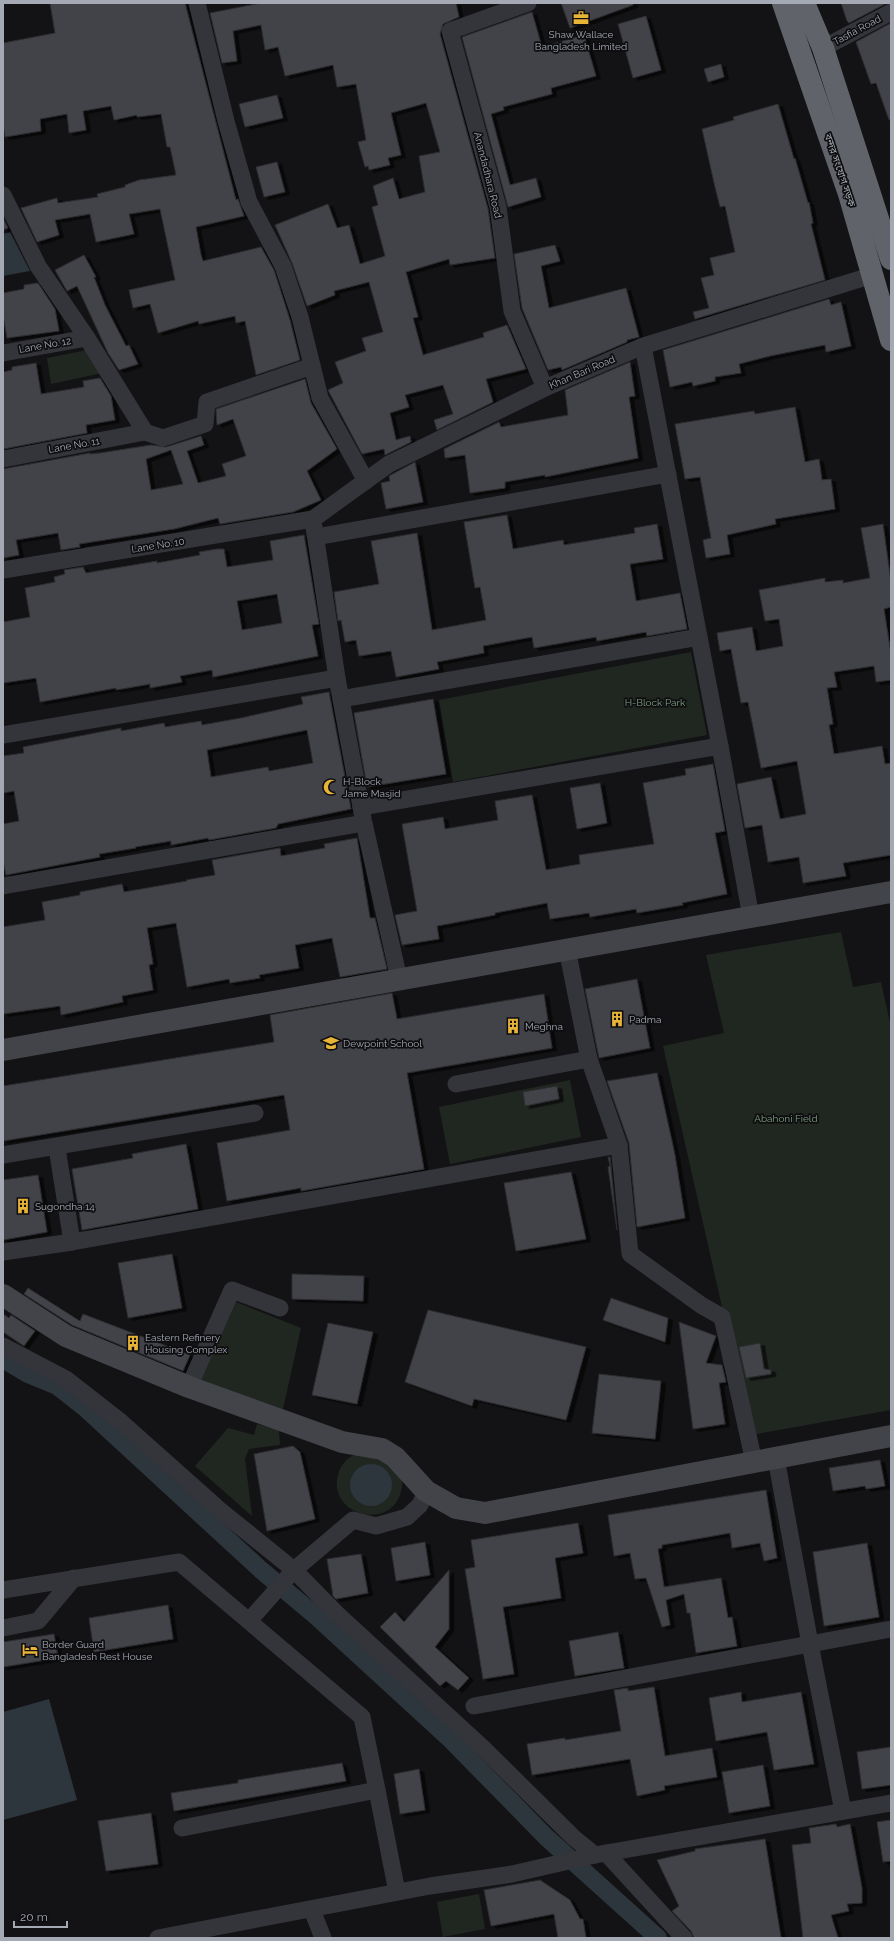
<svg xmlns="http://www.w3.org/2000/svg" width="894" height="1941" viewBox="0 0 894 1941" font-family="Raleway,'Noto Sans Bengali',sans-serif">
<defs>
<filter id="shadow"><feDropShadow dx="4.5" dy="2.5" stdDeviation="0" flood-color="#0009"/></filter>
</defs>
<rect width="100%" height="100%" fill="#131315"/>
<g fill="#202721">
<polygon points="87,350 102,373 51,384 47,358"/>
<polygon points="691,652 707,735 453,782 439,700"/>
<polygon points="841,932 853,987 881,982 891,1027 891,1410 751,1435 663,1046 724,1033 706,955"/>
<polygon points="570,1080 581,1137 450,1164 439,1107"/>
<polygon points="236,1302 301,1328 283,1409 201,1381"/>
<polygon points="257,1424 279,1430 280,1445 249,1449 245,1459 252,1516 195,1466 228,1428 254,1435"/>
<path d="M370,1450L402,1474C408,1538 319,1519 340,1469C346,1457 357,1452 370,1450Z"/>
<polygon points="479,1894 485,1929 443,1937 437,1902"/>
</g>
<g fill="#2d353d">
<polygon points="10,232 30,271 3,276 3,234"/>
<circle cx="371" cy="1485" r="21"/>
<polygon points="49,1699 77,1800 3,1820 3,1712"/>
</g>
<g fill="none" stroke-linecap="round" stroke-linejoin="round">
<polyline stroke="#2d353d" stroke-width="18" points="3,1359 28,1374 57,1386 85,1408 261,1570 316,1616 449,1738 546,1837 658,1938"/>
</g>
<g fill="#424348" stroke="#2d2d31" fill-rule="evenodd" filter="url(#shadow)">
<polygon points="50,3 185,3 236,200 238,199 244,216 196,227 201,255 203,261 261,247 274,270 290,320 300,360 256,375 245,321 236,323 235,316 199,324 198,321 158,333 150,304 133,308 129,290 175,280 160,209 129,214 134,234 96,242 90,214 55,220 59,235 37,242 21,208 57,198 58,203 98,197 97,194 125,187 125,185 139,180 176,175 170,147 167,147 161,114 137,117 137,115 114,120 111,106 83,111 86,130 69,133 67,114 40,119 41,131 5,137 3,124 3,43 55,33"/>
<polygon points="261,3 456,3 459,17 443,24 440,34 488,209 495,258 450,265 449,259 406,272 418,317 413,318 423,355 484,337 483,333 507,325 526,369 486,379 493,402 437,430 434,420 453,414 443,385 405,395 409,407 390,413 396,440 410,436 411,442 385,455 384,449 362,454 328,390 343,383 335,362 366,351 362,338 383,332 369,282 334,291 335,295 307,306 292,263 275,225 328,204 337,228 349,225 360,264 385,256 372,207 378,205 373,186 393,178 399,199 425,192 419,156 440,152 426,103 391,113 401,155 388,158 390,165 369,170 368,166 365,167 358,142 366,140 356,84 337,87 333,65 285,76 278,47 265,50 261,25 233,31 237,61 222,63 210,13"/>
<polygon points="561,3 633,3 633,5 570,28"/>
<polygon points="841,3 887,3 849,23 847,21"/>
<polygon points="532,12 542,47 584,35 596,76 551,88 552,94 503,107 504,110 491,114 510,185 536,178 541,197 508,207 462,37"/>
<polygon points="646,16 661,70 633,78 618,24"/>
<polygon points="891,23 891,119 889,120 876,83 871,84 856,42"/>
<polygon points="721,64 724,77 708,82 704,69"/>
<polygon points="277,95 283,118 245,127 239,104"/>
<polygon points="778,104 794,159 795,158 808,203 809,202 813,223 811,224 825,280 695,319 693,312 709,308 701,278 714,275 710,258 735,252 725,206 720,207 715,187 702,129 734,120 733,117"/>
<polygon points="277,162 285,192 264,197 256,167"/>
<polygon points="3,218 8,228 3,230"/>
<polygon points="555,245 560,261 541,266 549,308 626,288 639,337 627,340 627,342 562,370 561,367 548,370 522,308 514,254"/>
<polygon points="84,255 96,277 94,277 105,305 126,346 129,345 138,364 119,370 108,353 77,286 67,291 55,270"/>
<polygon points="38,283 55,309 59,331 7,338 3,315 3,293 24,289 24,285"/>
<polygon points="829,299 831,305 841,302 851,346 826,352 825,345 770,356 739,364 741,373 715,377 715,381 693,386 692,382 670,387 663,350"/>
<polygon points="630,362 635,396 629,397 638,458 545,477 545,475 505,482 505,488 470,493 465,455 445,458 444,449 499,422 501,427 568,415 565,390"/>
<polygon points="36,363 41,394 84,387 83,381 100,378 111,396 115,420 86,425 87,433 3,449 3,372 12,370 12,367"/>
<path d="M305,379L311,403L337,449L307,471L321,500L293,512L220,524L218,518L174,529L79,544L80,547L61,550L58,533L16,540L19,555L3,558V469L90,453V454L100,453L151,445L166,447L201,436L204,445L187,451L198,483L226,476L222,464L246,456L233,419L217,425L216,409ZM171,450L183,484L151,490L146,459Z"/>
<polygon points="795,407 805,462 819,459 822,480 831,479 835,509 775,519 776,524 727,535 730,554 706,558 703,540 711,538 700,477 685,479 675,424 754,411 755,414"/>
<polygon points="415,462 423,502 386,509 381,483 390,481 389,476"/>
<polygon points="507,515 513,549 563,540 564,545 635,533 634,528 657,524 663,559 630,564 636,601 680,593 687,629 647,636 646,632 597,641 596,637 534,648 532,637 483,646 484,653 437,662 439,669 396,677 391,651 359,656 356,640 345,642 341,620 338,621 334,592 379,584 371,541 417,533 432,630 486,620 480,587 475,588 464,522"/>
<polygon points="883,524 891,582 891,607 884,609 891,654 891,680 876,682 874,666 834,672 837,687 827,688 833,724 829,725 834,754 882,746 885,764 891,763 891,855 843,863 846,876 803,883 799,857 768,862 762,825 745,828 737,784 771,777 780,819 806,814 797,761 761,768 748,702 741,703 731,649 720,651 717,633 752,627 756,651 783,646 779,619 765,621 759,590 825,578 825,582 843,580 843,583 870,578 861,528"/>
<path d="M304,535L319,624L312,625L318,656L213,677L212,670L180,676L182,682L150,688V684L116,690V688L40,702L36,678L3,683V622L30,617L25,588L55,582L54,577L65,574L64,570L83,567L86,573L157,561V563L200,555L199,552L217,549H224L227,567L273,560L270,541ZM277,594L282,623L242,630L237,601Z"/>
<path d="M329,692L351,809L278,824L276,828L209,840L208,838L171,845V841L135,847L136,848L99,854L100,857L6,875L3,861V824L19,821L14,791L3,793V756L24,753L23,747L121,728V731L164,723L165,727L201,721L202,725L241,718L303,704L301,697ZM307,730L313,763L269,771L268,767L211,777L207,750Z"/>
<polygon points="433,699 446,774 367,787 354,713"/>
<polygon points="713,764 725,831 715,833 727,894 682,903 683,905 637,913 636,909 590,917 589,913 550,919 547,903 495,913 495,915 437,926 439,939 402,945 395,915 417,911 402,824 443,817 445,829 498,820 495,801 532,795 546,870 580,864 579,855 654,844 643,783 686,775 685,769"/>
<polygon points="600,783 607,823 577,829 570,788"/>
<polygon points="357,838 370,918 375,918 387,969 340,977 332,938 295,945 299,968 259,975 260,978 230,983 229,979 187,987 176,923 147,928 153,964 149,965 153,990 122,996 123,1002 61,1015 60,1006 3,1014 3,927 45,920 42,902 80,895 80,892 122,884 124,892 187,881 186,880 215,875 212,860 280,848 281,856 325,848 324,844"/>
<polygon points="637,979 650,1048 599,1058 585,989"/>
<polygon points="392,993 397,1019 544,994 552,1048 407,1073 424,1169 301,1191 301,1188 227,1201 217,1143 290,1130 284,1095 3,1141 3,1086 274,1042 270,1015"/>
<polygon points="657,1073 675,1155 685,1218 637,1227 629,1143 607,1081"/>
<polygon points="557,1086 559,1099 525,1106 523,1092"/>
<polygon points="186,1144 198,1209 82,1230 72,1169 133,1158 132,1154"/>
<polygon points="608,1157 610,1157 617,1230 608,1167 610,1166"/>
<polygon points="571,1172 586,1239 516,1251 504,1183"/>
<polygon points="38,1175 47,1232 3,1240 3,1180"/>
<polygon points="172,1254 182,1308 128,1318 118,1263"/>
<polygon points="292,1274 364,1276 363,1301 292,1299"/>
<polygon points="28,1288 80,1321 83,1314 190,1355 183,1371 72,1325 24,1294"/>
<polygon points="611,1298 668,1318 665,1342 603,1320"/>
<polygon points="428,1310 586,1347 566,1420 474,1399 472,1406 405,1382"/>
<polygon points="3,1314 9,1318 11,1315 35,1331 24,1346 3,1332"/>
<polygon points="679,1322 716,1336 706,1363 722,1365 726,1382 719,1383 725,1424 693,1429"/>
<polygon points="328,1323 373,1332 357,1404 312,1395"/>
<polygon points="760,1343 764,1369 771,1370 771,1374 746,1378 739,1347"/>
<polygon points="599,1374 661,1381 655,1439 592,1433"/>
<polygon points="293,1446 300,1452 315,1519 267,1531 254,1454"/>
<polygon points="880,1460 885,1486 866,1489 865,1486 833,1491 829,1468"/>
<polygon points="766,1490 777,1558 764,1561 760,1543 732,1548 730,1533 662,1545 662,1548 658,1549 664,1587 721,1578 728,1618 732,1617 737,1646 696,1653 690,1613 687,1613 684,1594 666,1600 670,1625 662,1627 646,1578 635,1579 630,1553 614,1556 608,1515"/>
<polygon points="578,1523 583,1553 555,1558 561,1598 503,1607 514,1674 483,1679 465,1569 475,1567 471,1540"/>
<polygon points="425,1542 430,1575 396,1581 391,1548"/>
<polygon points="867,1543 879,1617 824,1626 813,1552"/>
<polygon points="361,1554 368,1593 336,1599 333,1596 327,1559"/>
<polygon points="449,1570 449,1629 435,1647 469,1678 458,1690 446,1681 440,1686 380,1627 395,1612 404,1622"/>
<polygon points="168,1605 173,1639 94,1652 89,1618"/>
<polygon points="618,1632 624,1668 575,1676 569,1641"/>
<polygon points="54,1634 58,1658 3,1667 3,1642"/>
<polygon points="654,1687 665,1756 712,1748 717,1777 664,1786 665,1790 637,1796 630,1759 532,1775 527,1744 565,1738 565,1740 621,1731 614,1690 628,1688 628,1691"/>
<polygon points="741,1692 742,1702 801,1692 814,1764 774,1770 767,1732 716,1741 709,1698"/>
<polygon points="891,1747 891,1785 862,1789 857,1752"/>
<polygon points="342,1763 346,1781 174,1811 171,1793 238,1783 238,1780"/>
<polygon points="763,1765 770,1806 729,1813 722,1772"/>
<polygon points="419,1769 425,1810 400,1814 394,1774"/>
<polygon points="151,1813 158,1864 106,1871 98,1821"/>
<polygon points="891,1820 891,1861 883,1862 877,1822"/>
<polygon points="836,1824 837,1827 850,1824 862,1888 862,1903 847,1904 849,1911 831,1915 838,1938 803,1938 792,1845 811,1843 809,1828"/>
<polygon points="765,1839 781,1938 694,1938 691,1931 672,1911 679,1906 657,1860 695,1851 695,1849"/>
<polygon points="540,1880 570,1900 580,1919 583,1919 586,1938 558,1938 554,1914 491,1926 484,1890"/>
</g>
<g fill="none" stroke-linecap="round" stroke-linejoin="round">
<g stroke="#34353a" stroke-width="17">
<polyline points="197,3 226,121 249,202 283,266 300,317 320,398 366,481"/>
<polyline points="528,3 450,31 498,207 512,311 545,388"/>
<polyline points="823,48 891,12"/>
<polyline points="3,195 38,266 87,338 145,432"/>
<polyline points="643,346 720,746"/>
<polyline points="3,353 87,338"/>
<polyline points="3,459 145,432 163,438 205,424 207,402 312,366"/>
<polyline points="314,527 337,678"/>
<polyline points="316,537 668,474"/>
<polyline points="3,570 313,519 389,464 545,388 643,346 873,275"/>
<polyline points="341,699 699,637"/>
<polyline points="3,735 337,678 363,818"/>
<polyline points="361,807 720,746 751,917"/>
<polyline points="3,886 364,823 399,979"/>
<polyline points="589,1059 619,1145 630,1254 701,1305 722,1317 754,1462"/>
<polyline points="456,1084 589,1059 567,949"/>
<polyline points="3,1155 255,1113"/>
<polyline points="72,1242 619,1145"/>
<polyline points="3,1252 72,1242 57,1148"/>
<polyline points="3,1346 66,1379 121,1422 221,1511 294,1570 336,1613 483,1748 574,1838 595,1855"/>
<polyline points="189,1387 232,1290 280,1308"/>
<polyline points="776,1458 810,1644 843,1811"/>
<polyline points="3,1590 179,1562 362,1717 377,1790"/>
<polyline points="249,1621 294,1570 353,1520 376,1526 407,1517 420,1505 426,1491"/>
<polyline points="3,1628 38,1621 74,1578"/>
<polyline points="474,1706 891,1629"/>
<polyline points="182,1828 377,1790 397,1892"/>
<polyline points="606,1853 684,1938"/>
<polyline points="312,1910 323,1938"/>
<polyline points="158,1938 430,1886 512,1874 595,1855 891,1803"/>
</g>
<g stroke="#434449" stroke-width="22">
<polyline points="3,1050 891,892"/>
<polyline points="3,1295 66,1336 189,1387 342,1442 382,1449 395,1457 426,1491 456,1508 485,1513 891,1436"/>
</g>
<g stroke="#61636a" stroke-width="22">
<polyline points="783,3 849,194 891,340"/>
<polyline points="804,3 823,48 891,259"/>
</g>
</g>
<defs>
<symbol id="office-bare" viewBox="-9 -9 18 18"><path d="M-6-3h4V-5.5h4V-3h4V5H-6ZM-1-4.5V-3h2v-1.5ZM-6 0V1H6V0Z" fill="#e8b438" stroke="#0e0e10" stroke-width="2.5" paint-order="stroke"/></symbol>
<symbol id="mosque-bare" viewBox="-9 -9 18 18"><path d="M3.5-4.9A6 6 0 1 0 3.5 4.9A5 5 0 1 1 3.5-4.9Z" fill="#e8b438" stroke="#0e0e10" stroke-width="2.5" paint-order="stroke"/></symbol>
<symbol id="building-bare" viewBox="-9 -9 18 18"><path d="M-4-6H4V6H1V3H-1V6H-4ZM-2.5-4.3h1.7v1.8h-1.7ZM.8-4.3h1.7v1.8H.8ZM-2.5-1h1.7V.8h-1.7ZM.8-1h1.7V.8H.8Z" fill="#e8b438" stroke="#0e0e10" stroke-width="2.5" paint-order="stroke"/></symbol>
<symbol id="school-bare" viewBox="-9 -9 18 18"><path d="M0-5L7-2L0 1L-7-2ZM-4 1L0 2.5L4 1V4Q0 6-4 4Z" fill="#e8b438" stroke="#0e0e10" stroke-width="2.5" paint-order="stroke"/></symbol>
<symbol id="hotel-bare" viewBox="-9 -9 18 18"><path d="M-6-4.5h1.5V1H6V5H4.5V3h-9V5H-6ZM-4 0a1.8 1.8 0 1 1 3.6 0ZM.5 0V-2.5h3Q6-2.5 6 0Z" fill="#e8b438" stroke="#0e0e10" stroke-width="2.5" paint-order="stroke"/></symbol>
</defs>
<g fill-rule="evenodd">
<use href="#office-bare" x="570" y="7" width="22" height="22"/>
<use href="#mosque-bare" x="320" y="776" width="22" height="22"/>
<use href="#building-bare" x="606" y="1008" width="22" height="22"/>
<use href="#building-bare" x="502" y="1015" width="22" height="22"/>
<use href="#school-bare" x="320" y="1032" width="22" height="22"/>
<use href="#building-bare" x="12" y="1195" width="22" height="22"/>
<use href="#building-bare" x="122" y="1332" width="22" height="22"/>
<use href="#hotel-bare" x="19" y="1639" width="22" height="22"/>
</g>
<g text-anchor="middle" dominant-baseline="central" stroke-width="3.5" stroke-linejoin="round" paint-order="stroke">
<g font-size="10" fill="#a5a9b4" stroke="#0e0e10">
<text transform="translate(857 30) rotate(-28)">Tasfia Road</text>
<text transform="translate(840 170) rotate(71)">বন্দর সংযোগ সড়ক</text>
<text transform="translate(488 175) rotate(76)">Anandadhara Road</text>
<text transform="translate(45 345) rotate(-10)">Lane No. 12</text>
<text transform="translate(582 372) rotate(-23)">Khan Bari Road</text>
<text transform="translate(74 445) rotate(-10)">Lane No. 11</text>
<text transform="translate(158 545) rotate(-9)">Lane No. 10</text>
</g>
<g font-size="10" fill="#a5a9b4" stroke="#0e0e10" text-anchor="start">
<text x="581" y="34" text-anchor="middle">Shaw Wallace<tspan x="581" dy="12">Bangladesh Limited</tspan></text>
<text x="343" y="781">H-Block<tspan x="343" dy="12">Jame Masjid</tspan></text>
<text x="629" y="1019">Padma</text>
<text x="525" y="1026">Meghna</text>
<text x="343" y="1043">Dewpoint School</text>
<text x="35" y="1206">Sugondha 14</text>
<text x="145" y="1337">Eastern Refinery<tspan x="145" dy="12">Housing Complex</tspan></text>
<text x="42" y="1644">Border Guard<tspan x="42" dy="12">Bangladesh Rest House</tspan></text>
</g>
<g font-size="10" fill="#7d9f81" stroke="#0e0e10">
<text x="655" y="702">H-Block Park</text>
<text x="786" y="1118">Abahoni Field</text>
</g>
</g>
<rect width="894" height="1941" fill="none" stroke="#a5a9b4" stroke-width="8"/>
<path d="M14 1921v6h53v-6" fill="none" stroke="#a5a9b4" stroke-width="2"/>
<text x="20" y="1921" font-size="12" fill="#a5a9b4" stroke="#0e0e10" stroke-width="3" paint-order="stroke">20 m</text>
</svg>
